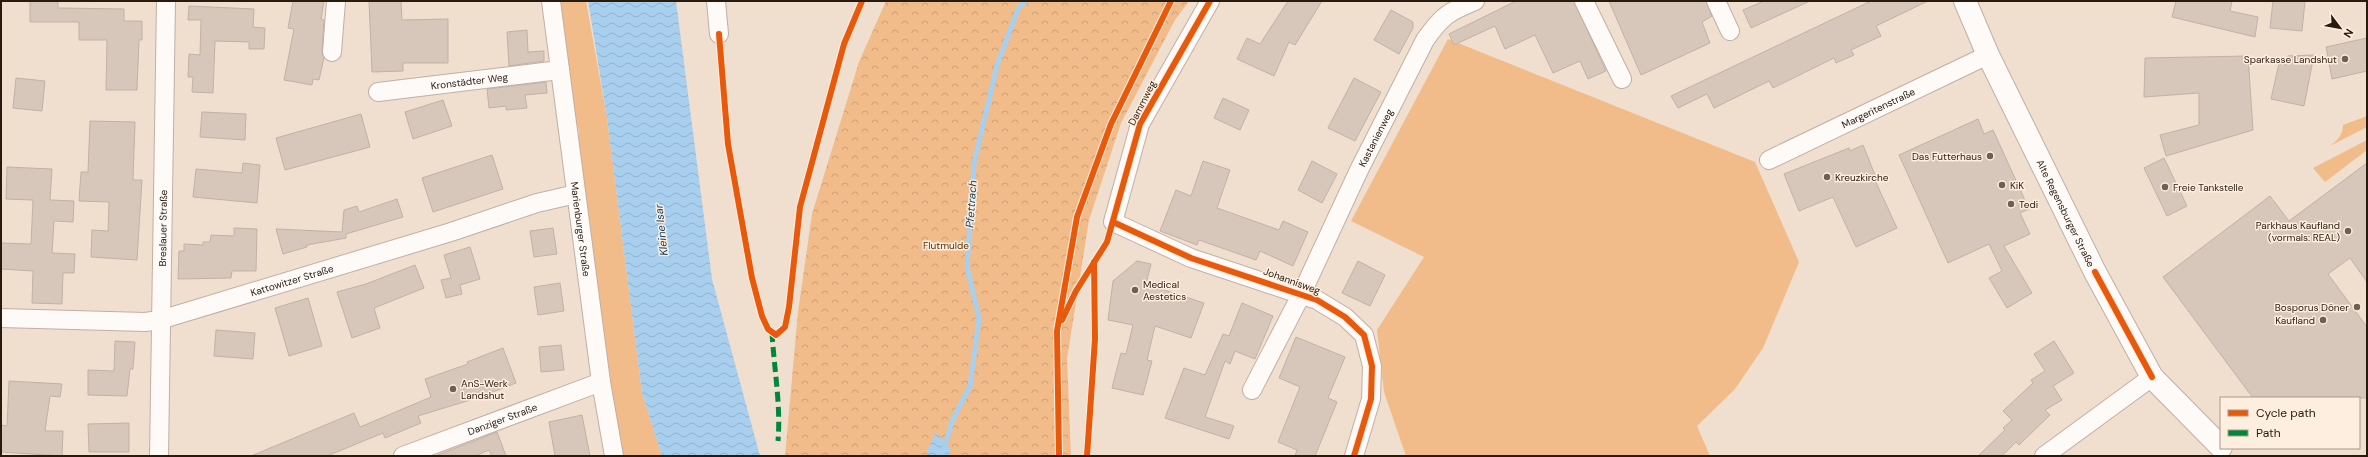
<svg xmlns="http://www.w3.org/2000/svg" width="2368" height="457" viewBox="0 0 2368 457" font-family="'DM Sans',sans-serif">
<defs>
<pattern id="forest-crowns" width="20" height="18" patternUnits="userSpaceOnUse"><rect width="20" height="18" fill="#f1bc8a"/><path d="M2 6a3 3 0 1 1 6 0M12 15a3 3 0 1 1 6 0" fill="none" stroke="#cfa176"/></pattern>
<pattern id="water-waves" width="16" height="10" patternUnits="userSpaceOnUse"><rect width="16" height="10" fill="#a9cfee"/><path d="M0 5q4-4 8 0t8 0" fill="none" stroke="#91b1cb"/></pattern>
</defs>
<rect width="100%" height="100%" fill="#f0decf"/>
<g fill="#f1bc8a">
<polygon points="551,1 586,1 607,118 642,393 662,456 614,456 576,194 579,131 560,70"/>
<polygon points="1448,39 1755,162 1799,262 1763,348 1735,389 1697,426 1710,456 1406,456 1384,392 1377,330 1424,257 1351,221"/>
<path d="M2367,116V127L2322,150C2333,145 2343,138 2343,125Z"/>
<polygon points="2367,140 2367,150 2325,182 2313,168"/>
</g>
<polygon fill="url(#forest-crowns)" points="886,1 1189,1 1175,20 1121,123 1089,220 1067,359 1071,456 785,456 798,312 812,214 859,62"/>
<g fill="url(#water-waves)">
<polygon points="588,1 676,1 712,279 760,456 662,456 642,393 607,118"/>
<polygon points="936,432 951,449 948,456 927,456 928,449"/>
</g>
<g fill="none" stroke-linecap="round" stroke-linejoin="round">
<polyline stroke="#a9cfee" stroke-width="5" points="942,456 952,421 970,386 979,318 967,267 974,163 997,65 1018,9 1025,1"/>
</g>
<g fill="#d7c6ba" stroke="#c2b1a7">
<polygon points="30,1 58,1 58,8 124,9 124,21 142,21 142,40 139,40 137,90 106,90 107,40 79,40 79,22 30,22"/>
<polygon points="293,1 324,1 321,19 324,20 322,51 324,58 319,80 313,79 312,85 284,80 294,29 288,28"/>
<polygon points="369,1 401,1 402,20 448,19 448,63 403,63 403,71 372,72"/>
<polygon points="1288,1 1322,1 1295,45 1289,42 1274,76 1237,59 1247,38 1260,44"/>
<polygon points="1516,1 1574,1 1606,71 1588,79 1580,61 1553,73 1535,35 1505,49 1495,26 1454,45 1449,34"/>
<polygon points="1609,1 1706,1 1712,16 1702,22 1710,43 1641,75"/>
<polygon points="1764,1 1810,1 1751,28 1743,10"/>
<polygon points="1871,1 1928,1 1876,26 1881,36 1851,50 1854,55 1836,63 1834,58 1773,88 1769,81 1714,108 1707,94 1678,108 1671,96"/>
<polygon points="2176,1 2232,1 2230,11 2258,17 2255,37 2172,17"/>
<polygon points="2273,1 2305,1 2302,31 2270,28"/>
<polygon points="189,6 254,9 253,27 265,28 264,49 249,49 249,42 215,41 213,93 192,92 193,77 188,77 189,54 200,55 201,20 188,20"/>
<polygon points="1391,10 1413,22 1413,28 1399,54 1374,40"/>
<polygon points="527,30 528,52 544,51 544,61 509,66 507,32"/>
<polygon points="2367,38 2367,71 2332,79 2326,47"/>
<polygon points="2314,55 2304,106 2271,99 2279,63 2286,65 2288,56"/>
<polygon points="2248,56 2253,130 2166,156 2160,135 2199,125 2199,93 2144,97 2145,58"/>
<polygon points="16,78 45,81 42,111 13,108"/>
<polygon points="1354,78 1381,92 1355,141 1328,128"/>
<polygon points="546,82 547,93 525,95 527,108 506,110 506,106 489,108 487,89"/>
<polygon points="1223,98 1249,110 1240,130 1214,118"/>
<polygon points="443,100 452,126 413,139 405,112"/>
<polygon points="202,112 246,114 245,140 200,137"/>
<polygon points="361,114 370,147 285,170 276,138"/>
<polygon points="1978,119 1984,134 1993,130 2029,209 2020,213 2030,234 2004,246 2032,293 2007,308 1989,278 2002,271 1989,244 1948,263 1899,155"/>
<polygon points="90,121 135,122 133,180 142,180 137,260 91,257 92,230 108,231 109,202 79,201 81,172 88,172"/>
<polygon points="1863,145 1875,175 1873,176 1897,228 1856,247 1833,197 1799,211 1784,174 1849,148 1850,151"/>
<polygon points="492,155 503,189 433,212 422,178"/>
<polygon points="2164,158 2187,206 2167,216 2144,168"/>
<polygon points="1203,161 1230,170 1217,208 1279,230 1283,221 1308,232 1293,266 1260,251 1256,260 1199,240 1197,245 1160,231 1176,190 1191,196"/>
<polygon points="1312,161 1337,174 1322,203 1298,190"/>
<polygon points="243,163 260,165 257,203 193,197 196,169 242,173"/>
<polygon points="2367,163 2367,282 2350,258 2328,274 2367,327 2367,398 2253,398 2163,277 2270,196 2289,221"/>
<polygon points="7,167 52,169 50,200 74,201 73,222 54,221 52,253 75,254 74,273 63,273 62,304 32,303 33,271 1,269 1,243 31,244 33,200 6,199"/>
<polygon points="397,199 403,217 346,234 346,238 307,245 307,247 283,254 276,229 342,232 344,210 357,206 359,212"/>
<polygon points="234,228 257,229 256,271 232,271 231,278 178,279 179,251 184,251 184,244 203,245 203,242 210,242 211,235 234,236"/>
<polygon points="553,228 557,254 534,257 530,231"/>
<polygon points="470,247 480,279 460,285 462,294 446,298 441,280 451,278 444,255"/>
<polygon points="1137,261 1151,264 1146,284 1204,303 1191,338 1155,326 1147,360 1152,361 1143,395 1112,388 1121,353 1126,354 1133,325 1108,320 1113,281"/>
<polygon points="1358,261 1385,275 1370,306 1342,293"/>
<polygon points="415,265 424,288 374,308 380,328 352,338 337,292 366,284"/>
<polygon points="560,283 564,311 538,315 534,287"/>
<polygon points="308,298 322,346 289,356 275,308"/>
<polygon points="1242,303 1273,316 1255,359 1235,351 1230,364 1225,361 1205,417 1234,426 1229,439 1165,418 1184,368 1205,375 1223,334 1229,336"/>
<polygon points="216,330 255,333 253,359 214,356"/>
<polygon points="1296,337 1345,357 1328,398 1337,402 1315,456 1295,456 1297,450 1278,442 1300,387 1279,378"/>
<polygon points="115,341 135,342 133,369 130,369 127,396 88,395 88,370 114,371"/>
<polygon points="2054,341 2074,373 2053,386 2062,400 2045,410 2050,415 2019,445 2016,442 2002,456 1978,456 2005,430 2003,428 2012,420 2003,411 2033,383 2031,380 2045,371 2034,354"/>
<polygon points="561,345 564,370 541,372 539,347"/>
<polygon points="503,348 516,383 480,397 418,416 421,423 385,438 383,433 327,456 251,456 354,413 360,427 431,397 425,379 468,364 467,362"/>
<polygon points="9,381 62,384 60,397 50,396 45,431 63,431 62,456 1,452 1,425 7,426"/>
<polygon points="582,415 590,456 555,456 549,422"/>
<polygon points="129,423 129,452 89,452 88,424"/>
<polygon points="497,432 506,456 492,456 489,450 475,456 435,456"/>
</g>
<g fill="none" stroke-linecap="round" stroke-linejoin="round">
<defs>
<g id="street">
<path id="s1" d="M551,1L601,382L614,456"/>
<polyline points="716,1 719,34"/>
<polyline points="1210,1 1140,124 1113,222 1191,258 1317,300 1345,317 1364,335 1372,366 1371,399 1354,456"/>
<polyline points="1584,1 1622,79"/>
<polyline points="1716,1 1730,31"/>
<polyline points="332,52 336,1"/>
<path id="s2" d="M378,92L560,70"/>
<path id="s3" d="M1769,160L1988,55"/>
<path id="s4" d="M1,318L145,322L160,320L451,232L537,203L576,194"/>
<path id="s5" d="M1252,390L1301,295L1359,170L1425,40C1442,16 1448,12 1475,1"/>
<path id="s6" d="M159,456L166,1"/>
<path id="s7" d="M403,456L601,382"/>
<polyline points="2044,456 2152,377"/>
</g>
<g id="secondary">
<path id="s8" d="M1965,1L1988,55L2095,272L2152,377L2221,447"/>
</g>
</defs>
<use href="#street" stroke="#c0b0a4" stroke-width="20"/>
<use href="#secondary" stroke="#c0b0a4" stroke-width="24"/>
<use href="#street" stroke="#fdfaf8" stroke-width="18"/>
<use href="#secondary" stroke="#fdfaf8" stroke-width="22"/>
<path stroke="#00873e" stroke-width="5" stroke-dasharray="10 5" stroke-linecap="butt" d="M772,332C774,369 781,405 778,441"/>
<defs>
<g id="cycleway">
<polyline points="719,34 728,144 752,278 762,316 768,329 776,335 785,327 789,307 800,207 844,44 862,1"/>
<polyline points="1113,222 1191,258 1317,300 1345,317 1364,335 1372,366 1371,399 1354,456"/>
<polyline points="2095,272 2152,377"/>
<polyline points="1062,320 1076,291 1107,242 1140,124 1210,1"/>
<polyline points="1059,456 1057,331 1077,217 1111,124 1171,1"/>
<polyline points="1087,456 1095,339 1094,262"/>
</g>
</defs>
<use href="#cycleway" stroke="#feeee0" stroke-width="8"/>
<use href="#cycleway" stroke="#e8590c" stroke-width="6"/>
</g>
<g fill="#6e5f51" stroke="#feeee0" stroke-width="1.5">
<circle cx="2345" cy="59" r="4"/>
<circle cx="1990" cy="156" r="4"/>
<circle cx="1827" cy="177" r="4"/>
<circle cx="2002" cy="185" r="4"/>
<circle cx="2165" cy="187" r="4"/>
<circle cx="2011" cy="204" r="4"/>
<circle cx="2348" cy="231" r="4"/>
<circle cx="1135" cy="290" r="4"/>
<circle cx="2357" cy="307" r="4"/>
<circle cx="2323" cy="320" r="4"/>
<circle cx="453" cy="389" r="4"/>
</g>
<g text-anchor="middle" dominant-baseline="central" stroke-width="3" stroke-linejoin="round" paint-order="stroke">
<g font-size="10" fill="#281a0d" stroke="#feeee0" text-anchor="start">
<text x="2337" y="59" text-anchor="end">Sparkasse Landshut</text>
<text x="1982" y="156" text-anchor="end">Das Futterhaus</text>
<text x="1835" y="177">Kreuzkirche</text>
<text x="2010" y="185">KiK</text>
<text x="2173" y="187">Freie Tankstelle</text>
<text x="2019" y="204">Tedi</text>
<text x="2340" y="225" text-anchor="end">Parkhaus Kaufland<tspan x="2340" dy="12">(vormals: REAL)</tspan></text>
<text x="1143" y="284">Medical<tspan x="1143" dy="12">Aestetics</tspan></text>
<text x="2349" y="307" text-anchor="end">Bosporus Döner</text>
<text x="2315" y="320" text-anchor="end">Kaufland</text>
<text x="461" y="383">AnS-Werk<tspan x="461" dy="12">Landshut</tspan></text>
</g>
<g font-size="10" fill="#281a0d" stroke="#feeee0">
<text stroke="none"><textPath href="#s2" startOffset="92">Kronstädter Weg</textPath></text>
<text transform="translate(1142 103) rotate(-63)">Dammweg</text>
<text stroke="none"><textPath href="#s3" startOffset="121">Margeritenstraße</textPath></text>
<text stroke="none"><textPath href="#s5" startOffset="281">Kastanienweg</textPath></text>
<text stroke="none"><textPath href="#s8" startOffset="235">Alte Regensburger Straße</textPath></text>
<text stroke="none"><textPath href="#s6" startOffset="228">Breslauer Straße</textPath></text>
<text stroke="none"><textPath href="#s1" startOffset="230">Marienburger Straße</textPath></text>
<text stroke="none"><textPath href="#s4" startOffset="297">Kattowitzer Straße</textPath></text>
<text transform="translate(1292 281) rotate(20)">Johannisweg</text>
<text stroke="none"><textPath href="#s7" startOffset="106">Danziger Straße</textPath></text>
</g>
<g font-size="10" fill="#543005" stroke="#feeee0">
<text x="946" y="245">Flutmulde</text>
</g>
<g font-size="11" font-style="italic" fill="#0b3c5c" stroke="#feeee0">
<text transform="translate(971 204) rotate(-86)">Pfettrach</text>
<text transform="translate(661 230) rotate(-96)">Kleine Isar</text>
</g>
</g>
<rect width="2368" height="457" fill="none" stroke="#281a0d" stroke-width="4"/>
<rect x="2220" y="397" width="140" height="52" fill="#feeee0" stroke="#a8998c"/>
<rect x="2228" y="410" width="20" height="6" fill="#e8590c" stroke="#a8998c"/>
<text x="2256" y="417" font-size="12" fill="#281a0d">Cycle path</text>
<rect x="2228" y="430" width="20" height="6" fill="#00873e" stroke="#a8998c"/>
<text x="2256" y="437" font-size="12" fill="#281a0d">Path</text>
<g transform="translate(2340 28) rotate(122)" stroke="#feeee0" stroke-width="3" paint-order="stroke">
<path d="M0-3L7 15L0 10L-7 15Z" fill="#281a0d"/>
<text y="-6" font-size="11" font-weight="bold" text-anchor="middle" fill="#281a0d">N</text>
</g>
</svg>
